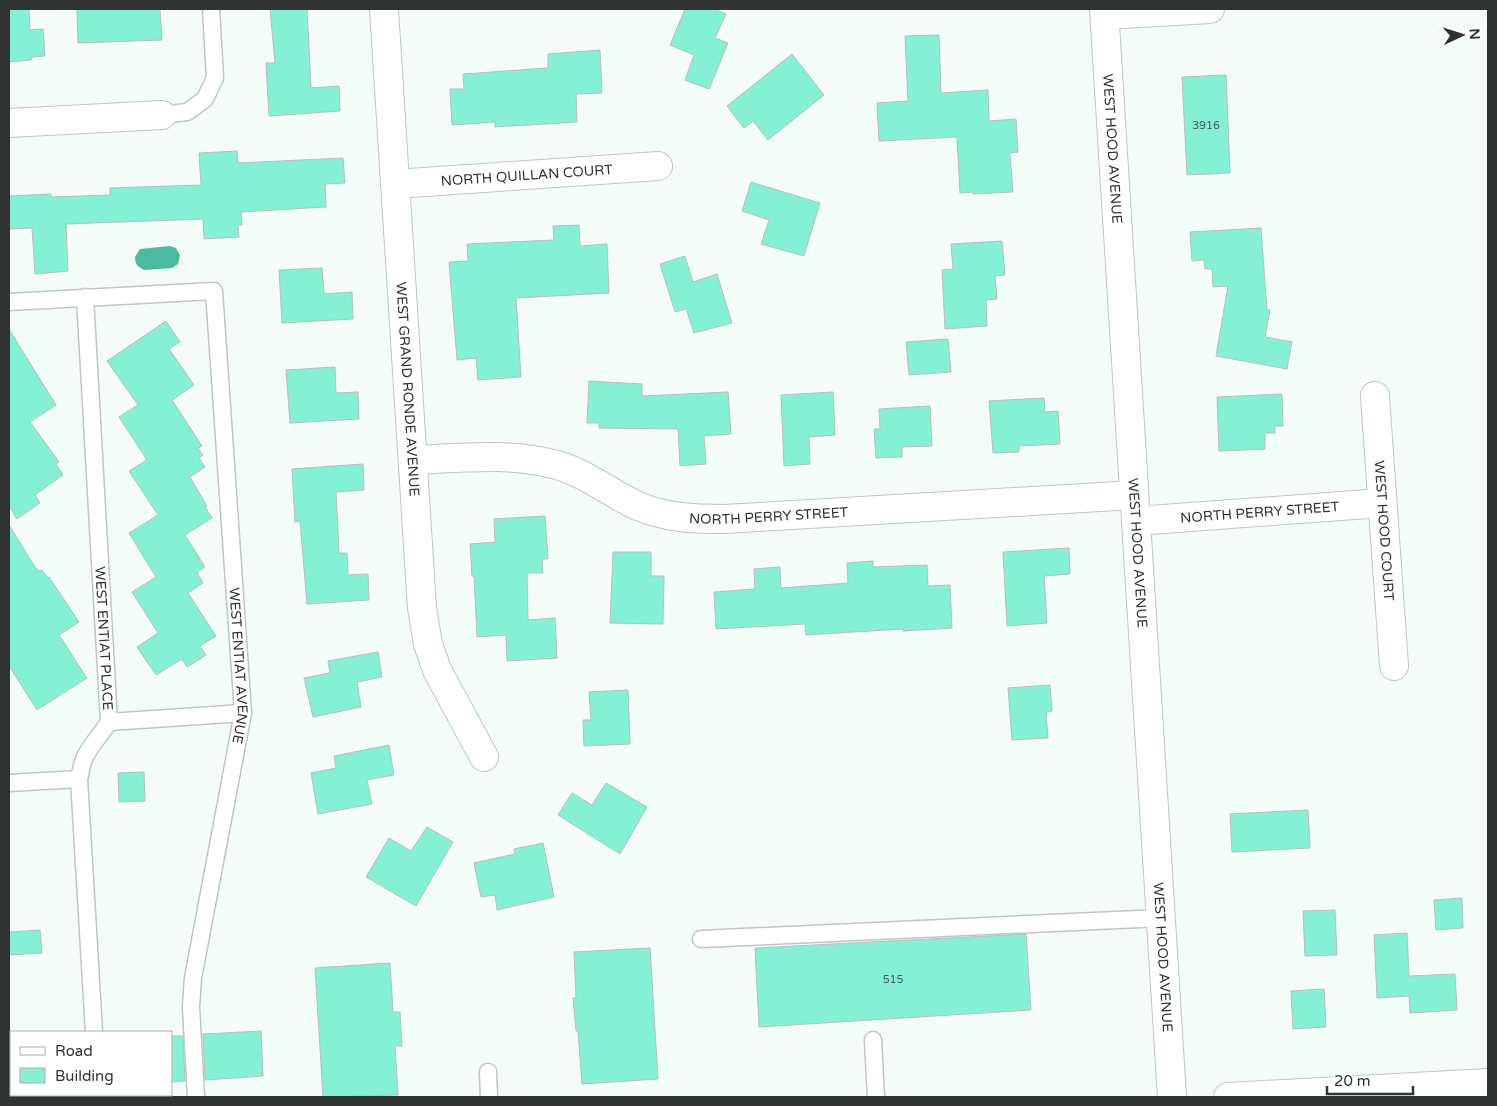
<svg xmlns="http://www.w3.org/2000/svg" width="1497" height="1106" viewBox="0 0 1497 1106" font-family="'Varela Round',sans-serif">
<rect width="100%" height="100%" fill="#f3fcf9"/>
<path fill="#4abba0" d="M170,246L176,248L180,255L178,264L172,268L145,270C138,268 135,264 135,257L140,249Z"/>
<g fill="#84f1d5" stroke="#b8c0be">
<polygon points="9,9 29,9 30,30 43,29 45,56 32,57 31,60 9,62"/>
<polygon points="77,9 160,9 162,40 78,43"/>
<polygon points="270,9 307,9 311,88 339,86 340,111 269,116 266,63 275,63"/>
<polygon points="685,9 714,9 726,14 715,38 728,43 709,89 685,80 694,55 670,45"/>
<polygon points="939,35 941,93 988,90 989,121 1016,119 1018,152 1010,153 1013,192 973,194 973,192 960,193 957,137 879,141 877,103 908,101 905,36"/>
<polygon points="600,50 602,93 576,94 577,122 495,127 495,122 452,125 450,89 464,89 463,74 548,68 548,54"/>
<polygon points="792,54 824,95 768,140 753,121 744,128 727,106"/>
<polygon points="1226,75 1230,173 1187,175 1182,77"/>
<polygon points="237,151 238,163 343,158 345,183 325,184 326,207 241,212 242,225 238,225 239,237 204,239 203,219 66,224 68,271 35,274 32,228 9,229 9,196 51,194 51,197 110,195 110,188 201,185 199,153"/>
<polygon points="751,182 820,203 804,256 761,244 769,220 742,211"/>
<polygon points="579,225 580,246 607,244 609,293 516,298 521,377 478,380 476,358 457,360 449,262 468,261 467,244 554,240 553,226"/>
<polygon points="1261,228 1267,310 1270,310 1265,337 1292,342 1287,369 1216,356 1228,286 1213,287 1212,269 1205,269 1204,260 1192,261 1190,232"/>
<polygon points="1002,241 1005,275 995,276 997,299 986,300 987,326 945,329 942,270 953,269 951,244"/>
<polygon points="685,256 693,282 717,274 732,323 694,333 686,309 675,312 660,264"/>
<polygon points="322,268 324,294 352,292 353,319 282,323 279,270"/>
<polygon points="166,321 180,342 169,349 194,385 172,400 202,446 198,448 203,455 199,458 205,467 190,477 207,506 205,507 212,518 185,535 205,567 197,572 203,583 188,593 216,636 200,646 206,655 187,667 182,659 156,675 137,647 158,633 132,592 156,577 129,533 158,515 129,471 147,460 119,417 138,405 107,361"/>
<polygon points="9,329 56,405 30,422 59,462 56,464 63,475 35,495 40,503 17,519 9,506"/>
<polygon points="948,339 951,372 909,375 906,342"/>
<polygon points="335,367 336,393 358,392 359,419 290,423 286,370"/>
<polygon points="589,381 642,384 642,396 728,392 731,434 704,436 706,464 680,466 678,429 599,428 599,423 587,423"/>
<polygon points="833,392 835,435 809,437 810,464 784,466 781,395"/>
<polygon points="1282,394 1283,426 1275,426 1275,433 1265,433 1265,449 1219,451 1217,397"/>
<polygon points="1044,398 1045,412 1058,411 1060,444 1019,446 1019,452 993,453 989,401"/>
<polygon points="930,406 932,446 902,447 902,457 876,458 874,429 880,429 879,409"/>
<polygon points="363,464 364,490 336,492 339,553 347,553 348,575 368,574 369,600 307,604 300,521 295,522 292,469"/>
<polygon points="545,516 548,559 542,559 543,573 527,573 528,620 555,618 557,658 507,661 506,635 477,637 474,576 472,576 470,544 495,542 494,519"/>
<polygon points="9,525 35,567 39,571 42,570 48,578 49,577 79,622 59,635 87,678 37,710 9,666"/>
<polygon points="1069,548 1070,574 1044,576 1047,623 1007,626 1003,552"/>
<polygon points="613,552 651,552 651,576 664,576 663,624 610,623"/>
<polygon points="873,561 873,567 927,565 928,586 950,585 952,628 903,631 903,629 806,635 805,624 716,629 714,592 755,589 754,569 780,567 781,588 848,583 847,563"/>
<polygon points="378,652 382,677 357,682 361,707 313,717 304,678 330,673 328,661"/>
<polygon points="1050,685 1052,711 1046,712 1048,738 1012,740 1008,688"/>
<polygon points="628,690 630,744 584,746 583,720 591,720 589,692"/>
<polygon points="389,745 394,775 367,780 372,804 318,814 311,773 336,768 334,756"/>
<polygon points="144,772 145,801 119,802 118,773"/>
<polygon points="606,783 647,807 620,854 558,815 572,793 592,805"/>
<polygon points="1308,810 1310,848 1232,852 1230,814"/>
<polygon points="427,827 453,842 416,906 366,877 389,838 411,851"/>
<polygon points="543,843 554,897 497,910 495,895 481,897 474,863 515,854 514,849"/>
<polygon points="1462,898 1463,928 1436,930 1434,900"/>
<polygon points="1335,910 1337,955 1305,956 1303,911"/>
<polygon points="40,930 42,953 9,955 9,932"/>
<polygon points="1407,933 1409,976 1455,974 1457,1010 1410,1013 1409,996 1377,998 1374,935"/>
<polygon points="1026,934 1031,1010 759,1027 755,948"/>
<polygon points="650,948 658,1079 582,1084 578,1031 576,1031 573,998 576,998 574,952"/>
<polygon points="390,963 393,1012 400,1012 402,1046 395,1046 398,1095 323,1097 315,968"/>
<polygon points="1324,989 1326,1027 1293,1029 1291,991"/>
<polygon points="261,1031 263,1076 205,1080 203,1034"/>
<polygon points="171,1036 183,1036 185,1081 171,1082"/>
</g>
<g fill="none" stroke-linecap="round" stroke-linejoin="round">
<defs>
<g id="lane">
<polyline points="162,115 187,112 205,99 215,78 211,9"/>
<path id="s1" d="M85,297L109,722C101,735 90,745 84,759C81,765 81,773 79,779L94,1032"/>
<path id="s2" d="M9,302L214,291L243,713L193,978L191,1007L196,1097"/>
<polyline points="109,722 243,713"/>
<polyline points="9,783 79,779"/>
<polyline points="701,939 1161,918"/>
<polyline points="873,1040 876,1097"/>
<polyline points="488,1072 489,1097"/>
<polyline points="98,1095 98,1097"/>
</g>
<g id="street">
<path id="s3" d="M384,9L422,608L428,644L437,670L484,757"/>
<polyline points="1105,15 1210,9"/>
<polyline points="9,123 162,115"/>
<path id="s4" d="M395,184L658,166"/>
<path id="s5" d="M1375,396L1394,666"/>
<path id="s6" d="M413,460C461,458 510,452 557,465C586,473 611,494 638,506C666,518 694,519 724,519L1134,495"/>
<path id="s7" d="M1136,521L1382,503"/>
</g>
<g id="secondary">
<path id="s8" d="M1104,9L1172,1097"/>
<polyline points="1228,1097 1488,1083"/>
</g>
</defs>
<use href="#lane" stroke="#bfc7c5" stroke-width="19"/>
<use href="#street" stroke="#bfc7c5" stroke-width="30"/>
<use href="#secondary" stroke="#bfc7c5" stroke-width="30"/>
<use href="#lane" stroke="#fff" stroke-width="16"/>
<use href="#street" stroke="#fff" stroke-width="28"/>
<use href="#secondary" stroke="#fff" stroke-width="28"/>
</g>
<g text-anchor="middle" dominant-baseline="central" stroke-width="4" stroke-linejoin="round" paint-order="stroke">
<g font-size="11" fill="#44625b">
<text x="1206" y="125">3916</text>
<text x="893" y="979">515</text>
</g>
<g font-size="14" fill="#2f3332" stroke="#fff">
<text stroke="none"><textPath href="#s8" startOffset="140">WEST HOOD AVENUE</textPath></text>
<text stroke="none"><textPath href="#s4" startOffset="132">NORTH QUILLAN COURT</textPath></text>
<text stroke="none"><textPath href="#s3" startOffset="381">WEST GRAND RONDE AVENUE</textPath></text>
<text stroke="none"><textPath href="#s7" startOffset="124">NORTH PERRY STREET</textPath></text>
<text stroke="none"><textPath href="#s6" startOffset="368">NORTH PERRY STREET</textPath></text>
<text stroke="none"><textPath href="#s5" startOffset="135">WEST HOOD COURT</textPath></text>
<text stroke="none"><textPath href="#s8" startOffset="545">WEST HOOD AVENUE</textPath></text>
<text stroke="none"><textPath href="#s1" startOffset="342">WEST ENTIAT PLACE</textPath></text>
<text stroke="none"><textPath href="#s2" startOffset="581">WEST ENTIAT AVENUE</textPath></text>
<text stroke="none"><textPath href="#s8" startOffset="950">WEST HOOD AVENUE</textPath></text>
</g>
</g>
<rect width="1497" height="1106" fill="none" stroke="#2f3332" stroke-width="20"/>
<rect x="10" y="1031" width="162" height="65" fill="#ffffff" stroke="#acadad"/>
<rect x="20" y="1047" width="25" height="8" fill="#ffffff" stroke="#acadad"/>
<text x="55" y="1056" font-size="15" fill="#2f3332">Road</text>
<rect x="20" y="1068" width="25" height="15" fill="#84f1d5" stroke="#acadad"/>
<text x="55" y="1081" font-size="15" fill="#2f3332">Building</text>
<g transform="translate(1462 35) rotate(86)" stroke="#ffffff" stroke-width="4" paint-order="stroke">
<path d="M0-4L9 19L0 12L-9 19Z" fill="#2f3332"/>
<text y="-8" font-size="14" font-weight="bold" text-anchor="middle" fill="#2f3332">N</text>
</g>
<path d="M1327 1086v8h86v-8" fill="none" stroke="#2f3332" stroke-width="2.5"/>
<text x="1334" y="1086" font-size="15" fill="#2f3332" stroke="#ffffff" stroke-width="4" paint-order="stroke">20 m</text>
</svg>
